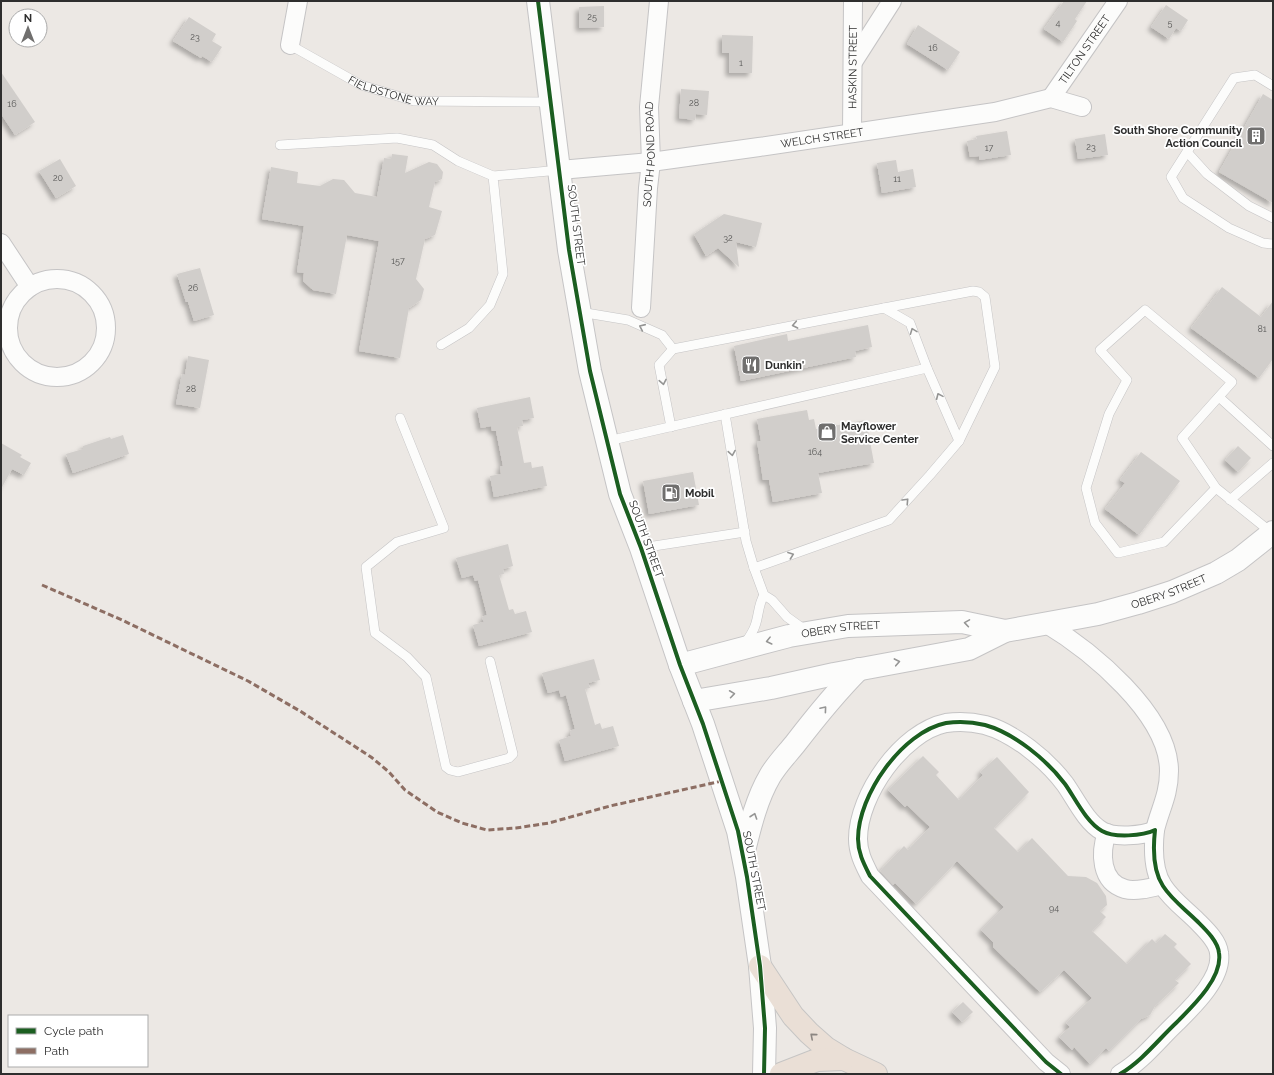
<svg xmlns="http://www.w3.org/2000/svg" width="1274" height="1075" viewBox="0 0 1274 1075" font-family="Raleway,sans-serif">
<defs>
<filter id="shadow"><feDropShadow dx="-3.5" dy="3.5" stdDeviation="2" flood-color="#0004"/></filter>
</defs>
<rect width="100%" height="100%" fill="#ece8e4"/>
<g fill="#d1cecb" filter="url(#shadow)">
<polygon points="1064,1 1087,1 1075,19 1077,21 1063,42 1044,29"/>
<polygon points="1166,5 1188,20 1181,31 1176,28 1169,39 1151,27"/>
<polygon points="604,6 604,27 579,28 579,7"/>
<polygon points="189,17 216,34 212,41 222,47 212,62 202,56 201,58 173,41"/>
<polygon points="918,25 960,52 948,70 907,44"/>
<polygon points="722,35 753,36 752,73 729,73 729,53 722,53"/>
<polygon points="1,72 35,122 15,135 1,114"/>
<polygon points="681,89 709,91 707,115 696,114 695,120 679,118"/>
<polygon points="1263,94 1273,100 1273,203 1219,172"/>
<polygon points="1007,131 1011,155 979,160 979,156 970,157 967,141 977,139 976,136"/>
<polygon points="1105,134 1108,155 1078,159 1075,139"/>
<polygon points="392,154 408,156 405,173 429,162 437,164 443,172 442,179 435,182 429,207 442,211 435,235 425,239 416,279 424,289 421,300 409,308 400,358 359,351 379,241 347,235 336,294 313,290 303,281 304,273 297,272 304,226 262,219 271,167 298,172 297,183 320,186 333,179 344,180 355,193 377,197 384,158 391,159"/>
<polygon points="60,159 76,186 56,198 39,171"/>
<polygon points="896,160 898,172 913,169 916,187 882,193 877,163"/>
<polygon points="724,214 762,223 756,247 736,242 739,267 718,248 706,256 694,234"/>
<polygon points="200,268 214,315 194,321 188,302 186,302 177,274"/>
<polygon points="1222,287 1261,317 1273,301 1273,359 1259,378 1191,328"/>
<polygon points="868,325 872,347 855,351 856,357 741,381 734,346 787,334 788,341"/>
<polygon points="188,356 209,360 200,408 176,404 182,374 185,375"/>
<polygon points="530,397 534,418 522,420 523,426 517,427 524,463 531,462 532,468 543,466 547,486 494,497 490,476 501,474 500,466 503,466 496,431 492,431 491,426 481,428 477,408"/>
<polygon points="807,410 809,420 814,419 816,429 866,420 874,463 818,473 822,493 773,502 769,480 763,480 757,441 761,441 757,419"/>
<polygon points="123,435 129,454 73,473 66,454 83,449 83,446 110,437 111,439"/>
<polygon points="1,443 22,455 20,457 31,463 24,475 12,469 1,489"/>
<polygon points="1238,446 1251,458 1238,472 1225,460"/>
<polygon points="1141,452 1180,481 1139,535 1105,509 1125,483 1120,480"/>
<polygon points="693,472 699,505 649,514 643,481"/>
<polygon points="508,544 513,566 503,569 504,574 499,575 509,610 513,609 515,614 526,611 532,632 479,646 473,625 484,622 482,617 487,615 478,580 475,581 473,575 462,578 456,558"/>
<polygon points="594,659 600,680 588,683 590,688 585,689 595,725 600,723 602,729 613,726 619,746 565,761 559,740 571,736 570,731 575,729 566,695 561,697 559,690 548,693 542,673"/>
<polygon points="923,756 939,772 936,775 959,800 983,775 980,772 997,757 1029,792 994,828 1018,852 1032,838 1068,876 1086,877 1097,883 1106,896 1107,905 1100,911 1106,917 1092,931 1127,964 1152,939 1156,943 1165,934 1177,944 1174,947 1191,964 1175,980 1179,983 1155,1006 1150,1015 1141,1019 1109,1051 1106,1048 1090,1064 1074,1047 1072,1050 1059,1037 1070,1027 1066,1023 1092,998 1064,970 1040,992 993,947 993,942 981,930 1004,907 957,861 916,904 895,883 893,885 880,871 904,846 908,850 930,827 907,805 905,807 888,790"/>
<polygon points="963,1002 973,1012 962,1022 952,1012"/>
</g>
<g fill="none" stroke-linecap="round" stroke-linejoin="round">
<defs>
<g id="lane">
<path id="s1" d="M290,45L361,85L414,101L551,102"/>
<polyline points="1273,86 1255,75 1234,78 1171,177 1183,198 1229,228 1263,243 1273,244"/>
<polyline points="280,145 397,138 433,145 458,161 493,176"/>
<polyline points="1187,152 1207,174 1249,206 1273,218"/>
<polyline points="884,308 973,291 979,292 985,297 995,367 959,441"/>
<polyline points="580,312 628,320 662,335 673,349"/>
<polyline points="441,345 469,328 490,305 503,274 493,176 560,170"/>
<polyline points="1219,397 1273,446"/>
<polyline points="725,414 746,541 754,568 764,595 772,600 787,617 805,630"/>
<polyline points="400,418 444,528 397,542 366,567 375,633 407,657 426,677 446,767 450,770 458,772 509,758 513,754 490,661"/>
<polyline points="671,427 659,365 673,349 884,308 910,323 927,368 959,441 930,475 889,520 754,568"/>
<polyline points="608,441 927,368"/>
<polyline points="1216,488 1182,438 1232,382 1145,310 1100,350 1127,380 1109,414 1086,488 1095,523 1118,553 1164,542 1216,488 1272,533"/>
<polyline points="1230,500 1273,463"/>
<polyline points="641,548 745,532"/>
<path d="M744,645C748,639 753,632 755,626C759,615 758,605 764,595"/>
</g>
<g id="street">
<polyline points="290,45 298,1"/>
<polyline points="853,62 892,1"/>
<path id="s2" d="M1051,98L1118,1"/>
<path id="s3" d="M852,133L853,1"/>
<path id="s4" d="M560,170L651,162L759,147L995,112L1051,98L1082,107"/>
<polyline points="1,243 30,287"/>
<circle cx="57" cy="328" r="49"/>
<path id="s5" d="M641,308L648,188L651,162L649,107L659,1"/>
<path d="M1045,623C1090,650 1169,714 1169,771C1169,795 1160,809 1155,830"/>
<path d="M1107,833C1100,852 1100,882 1125,889C1136,892 1150,888 1162,885"/>
<path d="M1061,1074L1046,1062L870,876C864,864 858,853 858,839C858,795 902,732 946,723C959,721 973,722 985,725C1014,733 1047,760 1065,784C1075,798 1086,822 1102,831C1114,838 1143,836 1155,830C1153,848 1153,871 1163,886C1172,900 1185,909 1197,921C1205,929 1218,941 1219,953C1223,978 1192,1007 1176,1023C1158,1040 1142,1061 1120,1074"/>
</g>
<g id="secondary">
<polyline points="538,1 569,250 590,371 620,494 641,548 680,665 703,724 738,831 747,877 760,966 765,1028 764,1074"/>
<path id="s6" d="M680,665L789,636L848,626L962,622L1005,631"/>
<path id="s7" d="M694,701L771,688L834,674L969,649L1005,631L1098,614L1138,603L1172,592L1216,573L1238,560L1273,532"/>
<path d="M744,851C750,826 757,798 770,776C777,764 787,754 795,744C815,718 836,692 859,669"/>
</g>
<g id="highway">
<polyline points="760,966 793,1016 809,1033 826,1048 844,1059 876,1074"/>
<polyline points="781,1074 817,1060 844,1059"/>
</g>
</defs>
<use href="#lane" stroke="#c5c4c5" stroke-width="10"/>
<use href="#street" stroke="#c5c4c5" stroke-width="20"/>
<use href="#secondary" stroke="#c5c4c5" stroke-width="24"/>
<use href="#highway" stroke="#c6c5c4" stroke-width="24"/>
<use href="#lane" stroke="#fcfcfb" stroke-width="9"/>
<use href="#street" stroke="#fcfcfb" stroke-width="18"/>
<use href="#secondary" stroke="#fcfcfb" stroke-width="22"/>
<use href="#highway" stroke="#eadfd6" stroke-width="22"/>
<polyline stroke="#8d6e63" stroke-width="3" stroke-dasharray="6 3" stroke-linecap="butt" points="42,585 122,620 248,681 300,711 371,757 389,772 405,790 437,812 462,823 487,830 516,828 549,823 610,806 722,781"/>
<defs>
<g id="cycleway">
<polyline points="538,1 569,250 590,371 620,494 641,548 680,665 703,724 738,831 747,877 760,966 765,1028 764,1074"/>
<path d="M1061,1074L1046,1062L870,876C864,864 858,853 858,839C858,795 902,732 946,723C959,721 973,722 985,725C1014,733 1047,760 1065,784C1075,798 1086,822 1102,831C1114,838 1143,836 1155,830C1153,848 1153,871 1163,886C1172,900 1185,909 1197,921C1205,929 1218,941 1219,953C1223,978 1192,1007 1176,1023C1158,1040 1142,1061 1120,1074"/>
</g>
</defs>
<use href="#cycleway" stroke="#fff" stroke-width="6"/>
<use href="#cycleway" stroke="#1b5e20" stroke-width="4"/>
</g>
<defs><path id="oneway-chevron" d="M-2-3.5L2.5 0L-2 3.5" fill="none" stroke-width="1.6" stroke-linecap="round" stroke-linejoin="round"/></defs>
<g stroke="#959594">
<use href="#oneway-chevron" transform="translate(795 325) rotate(169)"/>
<use href="#oneway-chevron" transform="translate(642 327) rotate(-156)"/>
<use href="#oneway-chevron" transform="translate(913 331) rotate(-111)"/>
<use href="#oneway-chevron" transform="translate(663 382) rotate(79)"/>
<use href="#oneway-chevron" transform="translate(939 396) rotate(-114)"/>
<use href="#oneway-chevron" transform="translate(732 453) rotate(81)"/>
<use href="#oneway-chevron" transform="translate(906 501) rotate(-47)"/>
<use href="#oneway-chevron" transform="translate(791 555) rotate(-20)"/>
<use href="#oneway-chevron" transform="translate(967 623) rotate(-171)"/>
<use href="#oneway-chevron" transform="translate(769 641) rotate(166)"/>
<use href="#oneway-chevron" transform="translate(897 662) rotate(-11)"/>
<use href="#oneway-chevron" transform="translate(732 694) rotate(-8)"/>
<use href="#oneway-chevron" transform="translate(824 709) rotate(-50)"/>
<use href="#oneway-chevron" transform="translate(754 816) rotate(-71)"/>
</g>
<use stroke="#8c8682" href="#oneway-chevron" transform="translate(813 1036) rotate(-139)"/>
<defs>
<symbol id="building-square" viewBox="-11 -11 22 22"><rect x="-9" y="-9" width="18" height="18" rx="4" fill="#706f6e" stroke="#fff"/><path d="M-4-6H4V6H1V3H-1V6H-4ZM-2.5-4.3h1.7v1.8h-1.7ZM.8-4.3h1.7v1.8H.8ZM-2.5-1h1.7V.8h-1.7ZM.8-1h1.7V.8H.8Z" fill="#fff"/></symbol>
<symbol id="restaurant-square" viewBox="-11 -11 22 22"><rect x="-9" y="-9" width="18" height="18" rx="4" fill="#706f6e" stroke="#fff"/><path d="M-5-6h1v4h1v-4h1v4h1v-4h1v5L-1.5 .5V6h-2V.5L-5-1ZM5-6V6H3V1.5H1.5Q1.5-4 5-6Z" fill="#fff"/></symbol>
<symbol id="shop-square" viewBox="-11 -11 22 22"><rect x="-9" y="-9" width="18" height="18" rx="4" fill="#706f6e" stroke="#fff"/><path d="M-5-2.5h2.3a2.7 3.5 0 0 1 5.4 0H5L5.5 6h-11ZM-1.5-2.5h3a1.5 2.3 0 0 0-3 0Z" fill="#fff"/></symbol>
<symbol id="fuel-square" viewBox="-11 -11 22 22"><rect x="-9" y="-9" width="18" height="18" rx="4" fill="#706f6e" stroke="#fff"/><path d="M-5.5-6h7V0h2V4h1.3V-2.5L3-4.5l.8-.8L6-3V5H2.5V1h-1V6h-7ZM-4.2-4.7v3.2H.2V-4.7Z" fill="#fff"/></symbol>
</defs>
<g fill-rule="evenodd">
<use href="#building-square" x="1245" y="125" width="22" height="22"/>
<use href="#restaurant-square" x="740" y="354" width="22" height="22"/>
<use href="#shop-square" x="816" y="421" width="22" height="22"/>
<use href="#fuel-square" x="660" y="482" width="22" height="22"/>
</g>
<g text-anchor="middle" dominant-baseline="central" stroke-width="3.5" stroke-linejoin="round" paint-order="stroke">
<g font-size="9" fill="#585857">
<text x="592" y="17">25</text>
<text x="1058" y="23">4</text>
<text x="1170" y="23">5</text>
<text x="195" y="37">23</text>
<text x="933" y="48">16</text>
<text x="741" y="63">1</text>
<text x="694" y="103">28</text>
<text x="12" y="104">16</text>
<text x="1091" y="147">23</text>
<text x="989" y="148">17</text>
<text x="58" y="178">20</text>
<text x="897" y="179">11</text>
<text x="728" y="238">32</text>
<text x="398" y="261">157</text>
<text x="193" y="288">26</text>
<text x="1262" y="329">81</text>
<text x="191" y="389">28</text>
<text x="815" y="452">164</text>
<text x="1054" y="908">94</text>
</g>
<g font-size="11" fill="#2e2e2e" stroke="#fff">
<text stroke="none"><textPath href="#s2" startOffset="59">TILTON STREET</textPath></text>
<text stroke="none"><textPath href="#s3" startOffset="66">HASKIN STREET</textPath></text>
<text stroke="none"><textPath href="#s1" startOffset="115">FIELDSTONE WAY</textPath></text>
<text stroke="none"><textPath href="#s4" startOffset="264">WELCH STREET</textPath></text>
<text stroke="none"><textPath href="#s5" startOffset="154">SOUTH POND ROAD</textPath></text>
<text transform="translate(576 225) rotate(83)">SOUTH STREET</text>
<text transform="translate(646 539) rotate(70)">SOUTH STREET</text>
<text stroke="none"><textPath href="#s7" startOffset="489">OBERY STREET</textPath></text>
<text stroke="none"><textPath href="#s6" startOffset="165">OBERY STREET</textPath></text>
<text transform="translate(754 871) rotate(79)">SOUTH STREET</text>
</g>
<g font-size="11" font-weight="bold" fill="#2e2e2e" stroke="#fff" text-anchor="start">
<text x="1242" y="130" text-anchor="end">South Shore Community<tspan x="1242" dy="13">Action Council</tspan></text>
<text x="765" y="365">Dunkin'</text>
<text x="841" y="426">Mayflower<tspan x="841" dy="13">Service Center</tspan></text>
<text x="685" y="493">Mobil</text>
</g>
</g>
<rect width="1274" height="1075" fill="none" stroke="#2e2e2e" stroke-width="4"/>
<rect x="8" y="1015" width="140" height="52" fill="#ffffff" stroke="#ababab"/>
<rect x="16" y="1028" width="20" height="6" fill="#1b5e20" stroke="#ababab"/>
<text x="44" y="1035" font-size="12" fill="#2e2e2e">Cycle path</text>
<rect x="16" y="1048" width="20" height="6" fill="#8d6e63" stroke="#ababab"/>
<text x="44" y="1055" font-size="12" fill="#2e2e2e">Path</text>
<g transform="translate(28 28)"><circle r="19" fill="#ffffff" stroke="#ababab"/>
<path d="M0-3L7 15L0 10L-7 15Z" fill="#706f6e"/>
<text y="-6" font-size="11" font-weight="bold" text-anchor="middle" fill="#2e2e2e">N</text>
</g>
</svg>
